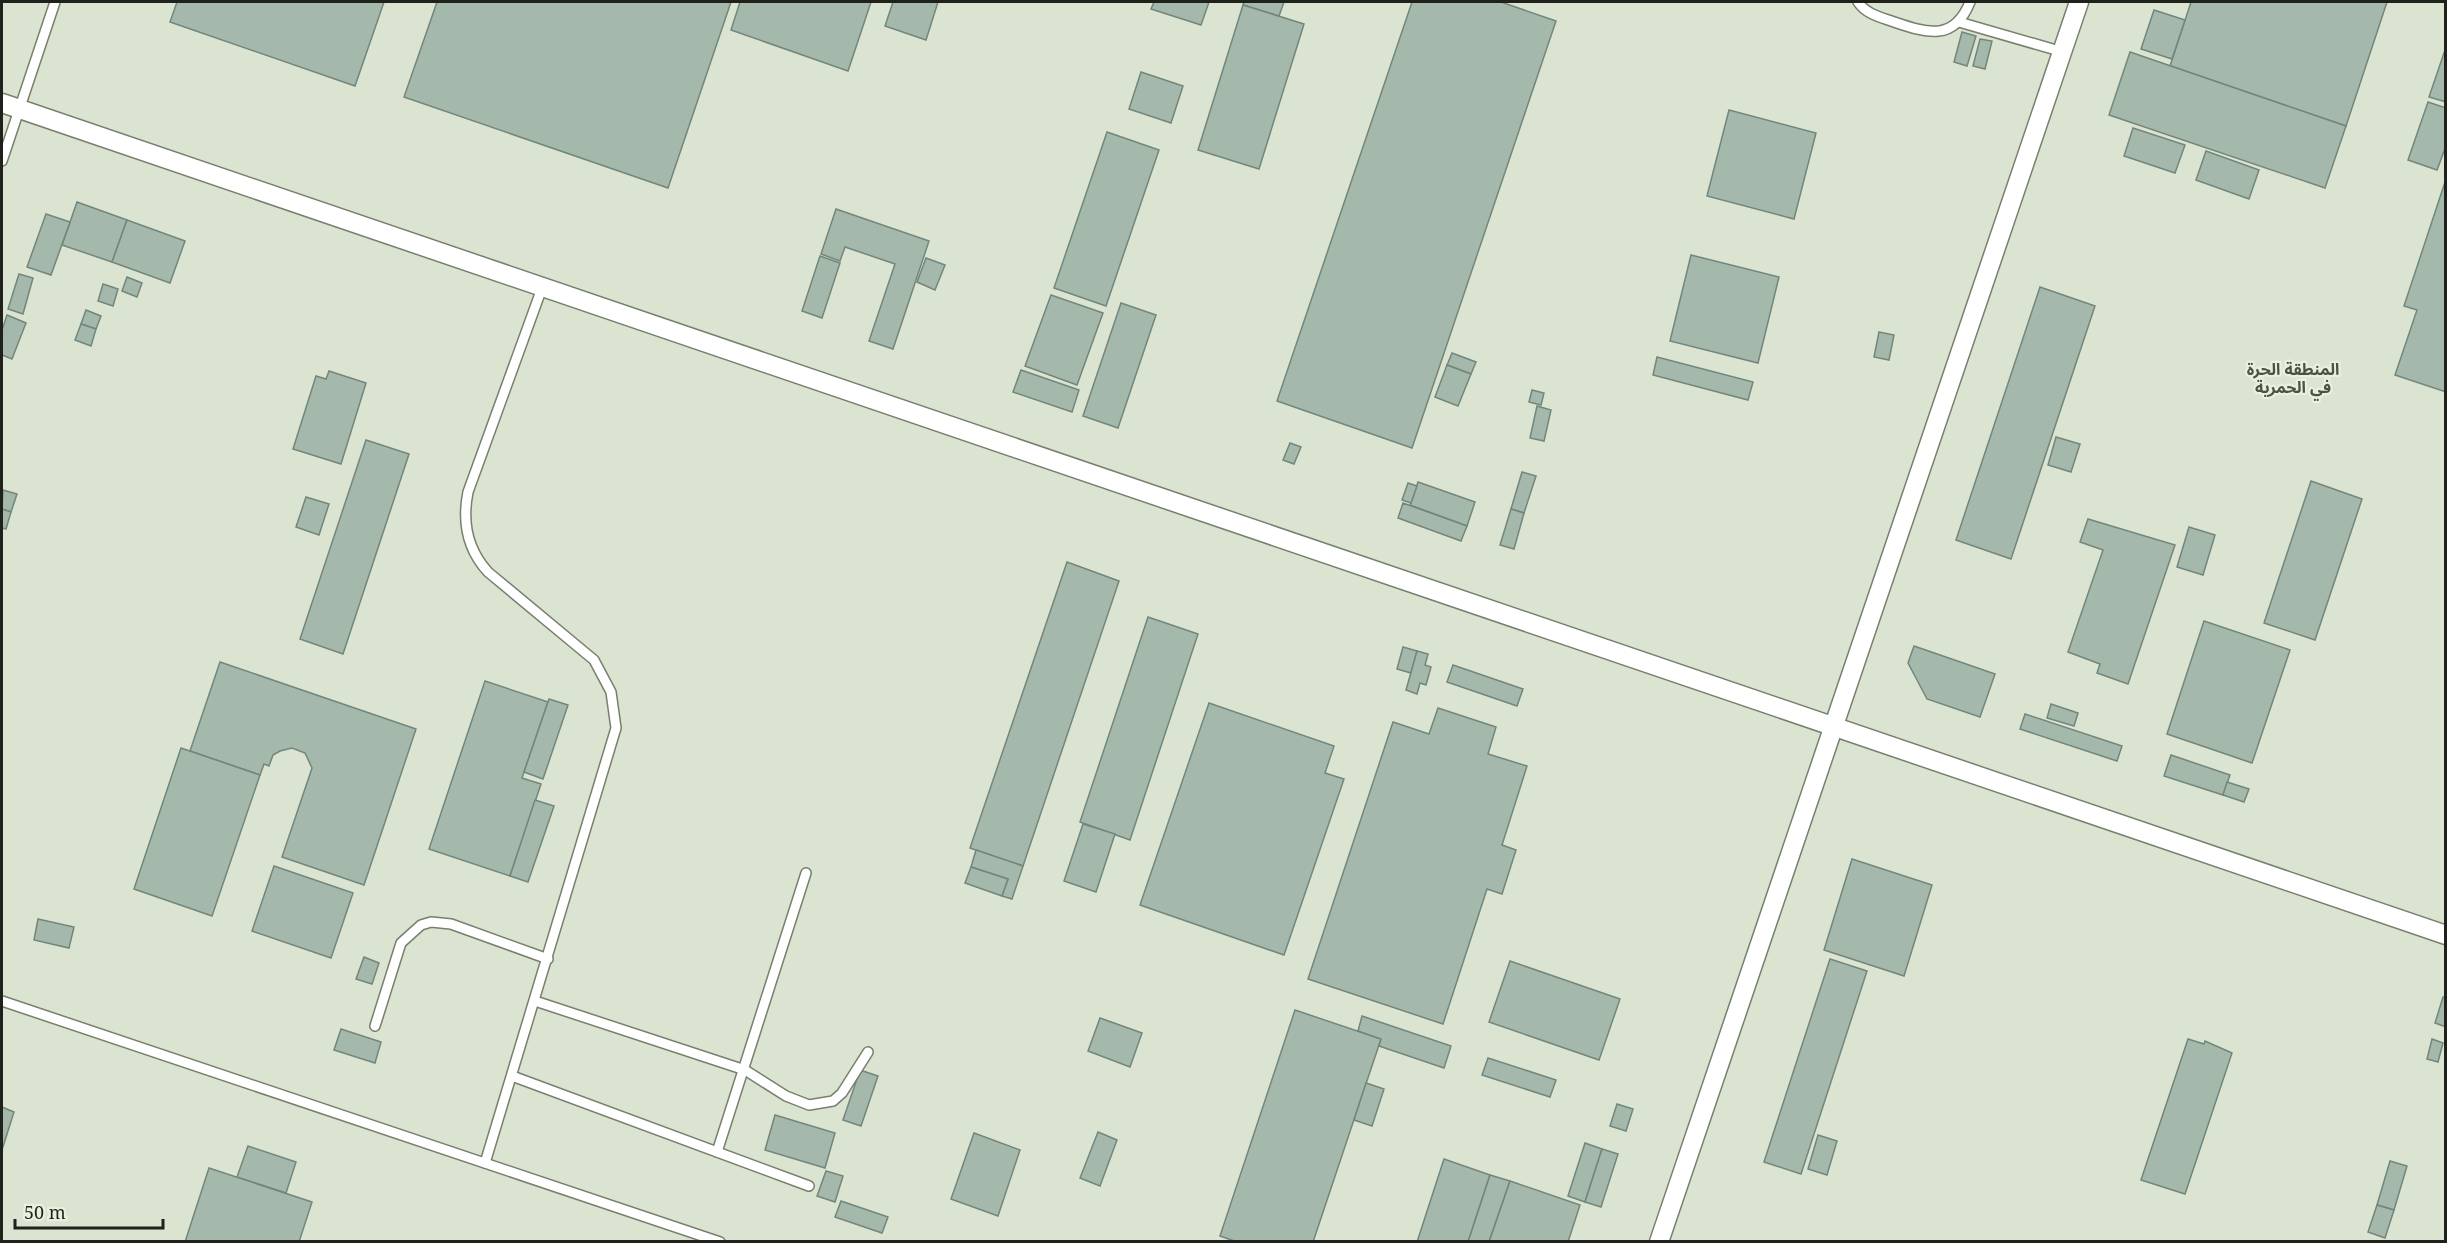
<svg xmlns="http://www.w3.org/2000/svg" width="2447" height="1243" viewBox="0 0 2447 1243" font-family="'Noto Serif','Noto Sans Arabic',serif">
<rect width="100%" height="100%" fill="#dbe4d1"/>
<g fill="#a4b8ac" stroke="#73867c" stroke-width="1.5">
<polygon points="177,2 384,2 355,86 170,22"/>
<polygon points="437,2 731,2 668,188 404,97"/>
<polygon points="740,2 871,2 848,71 731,30"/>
<polygon points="893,2 938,2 926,40 885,26"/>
<polygon points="1154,2 1209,2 1201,25 1151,9"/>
<polygon points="1244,2 1284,2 1279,16 1243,5"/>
<polygon points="1412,2 1501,2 1556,21 1412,448 1277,401"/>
<polygon points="2191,2 2387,2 2346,126 2170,66"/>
<polygon points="1243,5 1304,24 1259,169 1198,150"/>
<polygon points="2154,10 2185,20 2172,59 2141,49"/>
<polygon points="1962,32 1976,36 1967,66 1954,62"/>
<polygon points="1980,39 1992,41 1985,69 1973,66"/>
<polygon points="2446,47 2446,102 2429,97"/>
<polygon points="2130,52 2346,126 2325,188 2109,115"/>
<polygon points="1141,72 1183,86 1171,123 1129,109"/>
<polygon points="2428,102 2446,108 2446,146 2437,170 2408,160"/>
<polygon points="1729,110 1816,133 1794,219 1707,196"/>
<polygon points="2133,128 2185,145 2175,173 2124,156"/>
<polygon points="1107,132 1159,150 1106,306 1054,288"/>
<polygon points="2206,151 2259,170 2249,199 2196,180"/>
<polygon points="2446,179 2446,392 2395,375 2417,310 2404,306"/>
<polygon points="77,202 127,220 112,262 62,245"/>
<polygon points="836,209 929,241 893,349 869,341 895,264 845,247 840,261 821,254"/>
<polygon points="46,214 70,222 51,275 27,267"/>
<polygon points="127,220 185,241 170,283 112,262"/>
<polygon points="1691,255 1779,277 1758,363 1670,341"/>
<polygon points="820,256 840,263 822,318 802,311"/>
<polygon points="926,258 945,265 935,290 917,282"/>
<polygon points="19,274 33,278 23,314 8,309"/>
<polygon points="127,277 142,283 137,297 122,291"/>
<polygon points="103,284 118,289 113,306 98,301"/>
<polygon points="2040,287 2095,306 2011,559 1956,540"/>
<polygon points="1051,295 1103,313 1077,385 1025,366"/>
<polygon points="1121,303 1156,315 1118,428 1083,416"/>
<polygon points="86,310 101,316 96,329 81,324"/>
<polygon points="7,315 26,323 12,359 2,355 2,330"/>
<polygon points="81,324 96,329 91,346 75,340"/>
<polygon points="1879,332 1894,335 1889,360 1874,357"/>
<polygon points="1452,353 1476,362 1471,374 1447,365"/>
<polygon points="1657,357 1753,382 1748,400 1653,375"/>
<polygon points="1447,365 1471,374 1458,406 1435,397"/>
<polygon points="1021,370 1079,390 1072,412 1013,392"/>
<polygon points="329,371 366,383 341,464 293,449 316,376 326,379"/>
<polygon points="1532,390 1544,393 1541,405 1529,402"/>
<polygon points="1537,406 1551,410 1544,441 1530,438"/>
<polygon points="2056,437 2080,444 2071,472 2048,465"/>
<polygon points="366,440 409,454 343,654 300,639"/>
<polygon points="1290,443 1301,447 1294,464 1283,460"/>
<polygon points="1522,472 1536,476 1524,513 1511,509"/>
<polygon points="2311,481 2362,499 2315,640 2264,623"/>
<polygon points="1418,482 1475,502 1467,526 1410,505"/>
<polygon points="1408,483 1417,486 1411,503 1402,500"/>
<polygon points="3,490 17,494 11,512 2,509"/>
<polygon points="306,497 329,504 319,535 296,527"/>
<polygon points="1403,503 1467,526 1461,541 1398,518"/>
<polygon points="2,509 11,512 6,529 2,528"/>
<polygon points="1511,509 1524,513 1514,549 1500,545"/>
<polygon points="2088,519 2175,545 2128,684 2097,673 2100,664 2068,652 2103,550 2080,542"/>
<polygon points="2189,527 2215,535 2203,575 2177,567"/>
<polygon points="1067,562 1119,581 1023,866 970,848"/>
<polygon points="1148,617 1198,634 1130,840 1080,822"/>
<polygon points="2204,621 2290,650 2252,763 2167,734"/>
<polygon points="1914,646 1995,674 1980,717 1927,699 1908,663"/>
<polygon points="1403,647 1417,651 1411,673 1397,669"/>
<polygon points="1417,651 1428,654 1425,665 1431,667 1426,685 1420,683 1417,694 1406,690"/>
<polygon points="220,662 416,729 364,885 282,857 312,768 305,753 292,748 280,751 273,755 269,766 264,764 260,775 190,751"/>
<polygon points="1453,665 1523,689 1517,706 1447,682"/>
<polygon points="485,681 548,702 522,778 541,784 510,876 429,849"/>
<polygon points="549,699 568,705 543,779 524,772"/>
<polygon points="1209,703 1334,746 1325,773 1344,779 1284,955 1140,905"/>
<polygon points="2051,704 2078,713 2074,726 2047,718"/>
<polygon points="1438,708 1496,727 1488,754 1527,766 1502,845 1516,850 1502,894 1487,889 1443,1024 1308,979 1393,722 1429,734"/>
<polygon points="2025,714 2122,746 2117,761 2020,729"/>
<polygon points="181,748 260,775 212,916 134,889"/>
<polygon points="2171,755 2230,775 2223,795 2164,776"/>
<polygon points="2227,782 2249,789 2244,802 2223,795"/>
<polygon points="535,800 554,806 528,882 510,876"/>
<polygon points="1083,824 1115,834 1096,892 1064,881"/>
<polygon points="976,850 1023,866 1012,899 1002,896 1008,879 971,867"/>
<polygon points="1852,859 1932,885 1904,976 1824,950"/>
<polygon points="274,866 353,893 331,958 252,931"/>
<polygon points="971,867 1008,879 1002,896 965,883"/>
<polygon points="38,919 74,927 69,948 34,940"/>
<polygon points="364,957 379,963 372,984 356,979"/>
<polygon points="1830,959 1867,971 1801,1174 1764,1162"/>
<polygon points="1510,961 1620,999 1599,1060 1489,1022"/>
<polygon points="2443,997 2446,997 2446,1027 2435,1023"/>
<polygon points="1295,1010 1381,1039 1313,1242 1237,1242 1220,1236"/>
<polygon points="1362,1016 1451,1046 1444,1068 1379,1046 1381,1039 1358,1031"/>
<polygon points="1100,1018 1142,1033 1130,1067 1088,1051"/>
<polygon points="341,1029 381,1042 375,1063 334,1050"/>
<polygon points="2188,1039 2204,1044 2205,1041 2232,1053 2185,1194 2141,1180"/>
<polygon points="2432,1039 2443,1043 2438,1062 2427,1059"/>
<polygon points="1488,1058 1556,1080 1550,1097 1482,1075"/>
<polygon points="860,1070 878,1076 861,1126 843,1120"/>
<polygon points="1366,1083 1384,1089 1372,1126 1354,1120"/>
<polygon points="1617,1104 1633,1109 1626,1131 1610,1126"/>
<polygon points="2,1107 14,1112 2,1150"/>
<polygon points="775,1115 835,1133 825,1168 765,1150"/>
<polygon points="1098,1132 1117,1140 1100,1186 1080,1178"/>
<polygon points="974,1133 1020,1150 998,1216 951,1199"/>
<polygon points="1818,1135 1837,1141 1827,1175 1808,1169"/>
<polygon points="1585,1143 1602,1149 1585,1202 1568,1196"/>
<polygon points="248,1146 296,1162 286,1193 237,1177"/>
<polygon points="1602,1149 1618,1154 1601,1207 1585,1202"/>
<polygon points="1444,1159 1490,1175 1468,1242 1417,1242"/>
<polygon points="2390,1161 2407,1166 2394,1210 2377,1205"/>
<polygon points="209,1168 312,1202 299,1242 185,1242"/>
<polygon points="826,1171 843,1176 835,1202 817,1196"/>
<polygon points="1490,1175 1510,1181 1489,1242 1468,1242"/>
<polygon points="1510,1181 1580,1205 1568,1242 1489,1242"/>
<polygon points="841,1201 888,1217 882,1233 835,1217"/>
<polygon points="2377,1205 2394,1210 2385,1238 2368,1232"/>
</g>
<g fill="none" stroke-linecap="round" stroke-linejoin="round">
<defs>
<g id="lane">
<path d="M1858,2C1866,14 1880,17 1894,22C1927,33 1954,42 1970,2"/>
<polyline points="1959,22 2063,52"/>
<polyline points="2,161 55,2"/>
<polyline points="2,1001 720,1242"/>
<polyline points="535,1001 745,1070 786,1096 809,1105 833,1101 842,1093 868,1052"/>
<polyline points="375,1026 401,943 421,925 431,922 451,924 548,959"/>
<polyline points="512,1076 809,1186"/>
<polyline points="717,1152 806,873"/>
<path d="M485,1163L616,728L611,692L594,660L488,572C467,549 462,522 468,492L542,288"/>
</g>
<g id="street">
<polyline points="2,103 2446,935"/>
<polyline points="1659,1242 2079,2"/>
</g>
</defs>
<use href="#lane" stroke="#777f6e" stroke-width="12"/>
<use href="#street" stroke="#777f6e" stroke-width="21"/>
<use href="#lane" stroke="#fff" stroke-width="9"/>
<use href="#street" stroke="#fff" stroke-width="18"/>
</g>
<g text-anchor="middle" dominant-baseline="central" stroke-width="4.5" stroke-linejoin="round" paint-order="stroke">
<g font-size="16" font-weight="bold" fill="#4a5242" stroke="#e8f1de">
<text x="2293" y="369">المنطقة الحرة<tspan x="2293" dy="18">في الحمرية</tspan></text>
</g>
</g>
<rect width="2447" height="1243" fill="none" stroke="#1e221b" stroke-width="6"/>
<path d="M15 1219v9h148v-9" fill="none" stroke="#1e221b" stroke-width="3"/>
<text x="24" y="1219" font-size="18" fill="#1e221b" stroke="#e8f1de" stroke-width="4.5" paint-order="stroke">50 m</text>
</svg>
